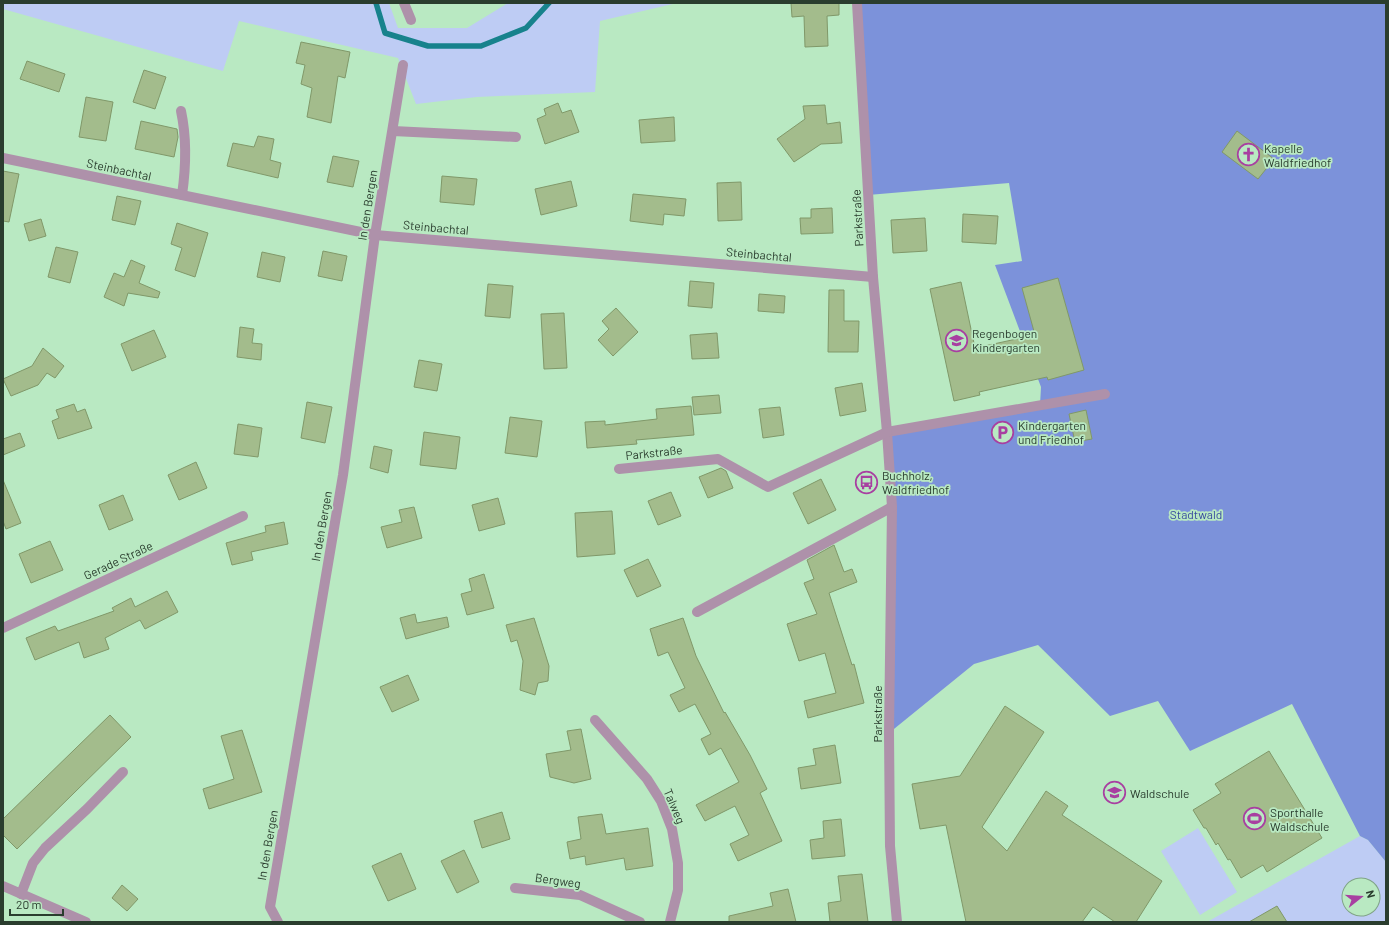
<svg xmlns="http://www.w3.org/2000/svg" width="1389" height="925" viewBox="0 0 1389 925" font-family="Barlow,sans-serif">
<rect width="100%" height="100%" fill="#b9e9c2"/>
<g fill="#beccf4" fill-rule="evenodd">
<polygon points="3,3 389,3 398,28 467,28 508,3 677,3 600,21 595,92 477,97 416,104 398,58 239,21 223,71 3,9"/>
<polygon points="1198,828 1237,892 1200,915 1161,851"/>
<path d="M1360,836L1368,840L1386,862V922H1207ZM1349,885H1373V909H1349Z"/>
</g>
<polygon fill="#7c92da" points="857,3 1386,3 1386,862 1368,840 1360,836 1292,704 1190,751 1158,701 1110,716 1038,645 974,664 889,733 887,432 1040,405 1041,387 995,265 1022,261 1009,183 868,195"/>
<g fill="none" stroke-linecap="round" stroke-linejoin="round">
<polyline stroke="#17828c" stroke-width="5.5" points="376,3 385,33 428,46 481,46 526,28 549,3"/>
</g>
<g fill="#a3bc8c" stroke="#809869">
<polygon points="791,3 839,3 839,15 827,16 828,46 805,47 804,16 792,17"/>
<polygon points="301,42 350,52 345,78 338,76 331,123 307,117 312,88 301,84 305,65 296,63"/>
<polygon points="27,61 65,74 59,92 20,79"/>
<polygon points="144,70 166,77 155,109 133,102"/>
<polygon points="86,97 113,102 106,141 79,137"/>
<polygon points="558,103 562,113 571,110 579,132 545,144 537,119 546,115 544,109"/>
<polygon points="825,105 827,124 840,122 842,143 821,144 794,162 777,139 805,119 803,106"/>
<polygon points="674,117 675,141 641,143 639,120"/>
<polygon points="141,121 177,129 178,137 174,157 135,149"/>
<polygon points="1237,131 1274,159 1258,179 1222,152"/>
<polygon points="258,136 274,139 270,160 281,163 278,178 227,166 233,143 254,147"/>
<polygon points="333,156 359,161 353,187 327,182"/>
<polygon points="3,171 19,174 9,222 3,221"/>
<polygon points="442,176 477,179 474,205 440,202"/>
<polygon points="571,181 577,206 541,215 535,189"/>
<polygon points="741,182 742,220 718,221 717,183"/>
<polygon points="633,194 686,199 684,216 664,214 663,225 630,221"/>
<polygon points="117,196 141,201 135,225 112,220"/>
<polygon points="832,208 833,233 801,234 800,218 811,218 811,209"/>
<polygon points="963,214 998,216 996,244 962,242"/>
<polygon points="925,218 927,251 893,253 891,220"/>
<polygon points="41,219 46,236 29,241 24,224"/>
<polygon points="177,223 208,233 195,277 175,270 182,248 171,244"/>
<polygon points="56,247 78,252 70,283 48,277"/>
<polygon points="323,251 347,256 342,281 318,276"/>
<polygon points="262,252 285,257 280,282 257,277"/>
<polygon points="131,260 145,266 139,283 160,292 158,298 128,293 124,306 104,297 114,273 124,277"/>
<polygon points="1058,278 1084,370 1048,380 1047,377 979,392 980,395 954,401 930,289 961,282 975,348 1035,335 1022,288"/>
<polygon points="690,281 714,283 712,308 688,306"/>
<polygon points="488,284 513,286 510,318 485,316"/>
<polygon points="829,290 844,290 844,321 859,321 858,352 828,352"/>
<polygon points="759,294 785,296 784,313 758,311"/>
<polygon points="616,308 638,332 613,356 598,340 609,329 602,321"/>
<polygon points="564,313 567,368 544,369 541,314"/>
<polygon points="240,327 254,329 252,343 262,344 261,360 237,357"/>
<polygon points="154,330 166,357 132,371 121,344"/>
<polygon points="717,333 719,358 692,359 690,335"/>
<polygon points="43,348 64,366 55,378 47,373 38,385 11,396 3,379 32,366"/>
<polygon points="419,360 442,364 437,391 414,387"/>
<polygon points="862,383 866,411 840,416 835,388"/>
<polygon points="719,395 721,413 694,415 692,397"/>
<polygon points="307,402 332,407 325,443 301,438"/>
<polygon points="74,404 77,412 85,409 92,428 58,439 52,421 59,418 56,410"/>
<polygon points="691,406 694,435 636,440 637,444 587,448 585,422 605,421 605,425 657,419 656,409"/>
<polygon points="780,407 784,435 763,438 759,409"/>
<polygon points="1086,410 1092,439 1075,442 1069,414"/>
<polygon points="510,417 542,421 537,457 505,453"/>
<polygon points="238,424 262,428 258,457 234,454"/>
<polygon points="424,432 460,437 456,469 420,465"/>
<polygon points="20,433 25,446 3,455 3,439"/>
<polygon points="374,446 392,450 388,473 370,468"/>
<polygon points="196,462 207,488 179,500 168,475"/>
<polygon points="721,468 726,471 733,488 708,498 699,477"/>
<polygon points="821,479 836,510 808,524 793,493"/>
<polygon points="3,480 21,523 6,529 3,521"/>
<polygon points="671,492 681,516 658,525 648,501"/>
<polygon points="123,495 133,520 109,530 99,505"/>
<polygon points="498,498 505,524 479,531 472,505"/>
<polygon points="414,507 422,538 387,548 381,527 402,522 399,510"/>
<polygon points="612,511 615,554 577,557 575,513"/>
<polygon points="284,522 288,544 251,552 253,560 232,565 226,543 266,532 265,526"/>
<polygon points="50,541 63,570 31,583 19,554"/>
<polygon points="834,545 844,572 852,569 857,582 829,593 852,665 854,664 864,703 808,718 804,701 836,693 825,653 799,661 787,624 817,614 804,583 814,579 807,560"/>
<polygon points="648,559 661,586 637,597 624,570"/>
<polygon points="484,574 494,608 467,615 461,594 472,591 469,579"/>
<polygon points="167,591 178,612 145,629 140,620 105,638 109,649 84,658 79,642 35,660 26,638 55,626 58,631 114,611 112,608 131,598 135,607"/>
<polygon points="415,614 417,623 447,617 449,627 406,639 400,618"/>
<polygon points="534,618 549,666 548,681 538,683 535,695 520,690 523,661 517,640 511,642 506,625"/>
<polygon points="683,618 696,656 724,713 725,712 750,755 767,789 760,793 782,841 738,861 730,844 749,835 735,806 705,821 696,805 739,782 721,748 709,755 701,739 711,734 695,704 679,712 670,695 685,688 668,652 658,656 650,629"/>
<polygon points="408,675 419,700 392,712 380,687"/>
<polygon points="1005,706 1044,732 982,827 1007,851 1046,791 1068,806 1062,815 1162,881 1136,922 1115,922 1093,907 1082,922 966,922 946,825 920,829 912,784 960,776"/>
<polygon points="110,715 131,737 17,849 3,835 3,819"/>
<polygon points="581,729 591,779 574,783 550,777 546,754 571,750 567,731"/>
<polygon points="242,730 262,792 209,809 203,789 234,779 221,736"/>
<polygon points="835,745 841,783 801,789 798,768 816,765 813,749"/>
<polygon points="1269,751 1322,838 1267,872 1263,865 1241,878 1230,859 1228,860 1218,843 1216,845 1206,828 1204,828 1193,810 1221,793 1215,784"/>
<polygon points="502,812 510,839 482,848 474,821"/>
<polygon points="602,814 606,834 648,828 653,866 626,870 624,858 586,865 585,856 570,859 567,842 581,839 578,817"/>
<polygon points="841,819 845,856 812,859 810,840 824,838 823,821"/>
<polygon points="464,850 479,882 457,893 441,861"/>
<polygon points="401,853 416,889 388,901 372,866"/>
<polygon points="862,874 868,922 830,922 828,903 841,901 838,876"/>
<polygon points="122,885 138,899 127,911 112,898"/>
<polygon points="788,889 796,922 729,922 729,916 773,906 770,893"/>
<polygon points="1277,906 1287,922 1249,922"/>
</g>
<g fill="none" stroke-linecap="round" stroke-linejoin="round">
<g stroke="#ae91aa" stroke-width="10">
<path d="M181,111C187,139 186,167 182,195"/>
<polyline points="887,432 1105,394"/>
<polyline points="21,894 33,863 45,848 87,809 123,772"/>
</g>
<g stroke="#ae91aa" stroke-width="10">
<polyline points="404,3 411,20"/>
<polyline points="857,3 873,277 887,432 892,507 889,733 890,846 897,922"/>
<polyline points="393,131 516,137"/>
<polyline points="3,158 375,235 873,277"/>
<polyline points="619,469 718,459 768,487 887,432"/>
<polyline points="697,612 892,507"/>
<polyline points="3,628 243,516"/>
<polyline points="595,720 647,779 661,801 672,829 678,863 678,890 670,922"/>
<polyline points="3,886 86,922"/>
<polyline points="515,888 580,895 640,922"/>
<polyline points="278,922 270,907 343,475 375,235 403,65"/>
</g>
</g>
<defs>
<symbol id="church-ring" viewBox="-11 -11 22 22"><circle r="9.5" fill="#b9e9c2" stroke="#a83fa1" stroke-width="1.5"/><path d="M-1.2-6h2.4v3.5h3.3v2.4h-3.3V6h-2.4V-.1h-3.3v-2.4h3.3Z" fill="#a83fa1"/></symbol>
<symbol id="school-ring" viewBox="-11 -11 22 22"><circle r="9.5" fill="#b9e9c2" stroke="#a83fa1" stroke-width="1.5"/><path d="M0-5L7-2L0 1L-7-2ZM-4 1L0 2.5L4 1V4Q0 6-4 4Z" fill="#a83fa1"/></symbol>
<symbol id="parking-ring" viewBox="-11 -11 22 22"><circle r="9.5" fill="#b9e9c2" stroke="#a83fa1" stroke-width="1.5"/><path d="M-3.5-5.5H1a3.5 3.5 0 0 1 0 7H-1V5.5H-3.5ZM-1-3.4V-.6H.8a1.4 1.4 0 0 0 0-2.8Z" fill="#a83fa1"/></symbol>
<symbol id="bus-ring" viewBox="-11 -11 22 22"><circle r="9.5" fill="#b9e9c2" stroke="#a83fa1" stroke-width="1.5"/><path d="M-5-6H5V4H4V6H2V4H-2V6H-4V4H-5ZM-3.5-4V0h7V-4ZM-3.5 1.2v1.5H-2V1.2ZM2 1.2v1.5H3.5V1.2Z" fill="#a83fa1"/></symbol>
<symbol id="stadium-ring" viewBox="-11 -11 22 22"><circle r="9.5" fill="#b9e9c2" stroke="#a83fa1" stroke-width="1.5"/><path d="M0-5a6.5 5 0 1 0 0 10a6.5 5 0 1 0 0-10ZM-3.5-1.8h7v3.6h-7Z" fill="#a83fa1"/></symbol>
</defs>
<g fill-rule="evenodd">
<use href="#church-ring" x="1236" y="142" width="25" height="25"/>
<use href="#school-ring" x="944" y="328" width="25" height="25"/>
<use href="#parking-ring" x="990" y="420" width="25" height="25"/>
<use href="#bus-ring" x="854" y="470" width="25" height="25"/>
<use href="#school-ring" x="1102" y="780" width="25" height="25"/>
<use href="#stadium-ring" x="1242" y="806" width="25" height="25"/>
</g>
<g text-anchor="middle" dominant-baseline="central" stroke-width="3.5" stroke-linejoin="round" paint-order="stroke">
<g font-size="12" fill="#2a3d2e" stroke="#b9e9c2" text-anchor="start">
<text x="1264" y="148">Kapelle<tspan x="1264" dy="14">Waldfriedhof</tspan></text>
<text x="972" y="333">Regenbogen<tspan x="972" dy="14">Kindergarten</tspan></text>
<text x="1018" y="425">Kindergarten<tspan x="1018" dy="14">und Friedhof</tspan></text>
<text x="882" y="475">Buchholz,<tspan x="882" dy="14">Waldfriedhof</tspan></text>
<text x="1130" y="793">Waldschule</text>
<text x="1270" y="812">Sporthalle<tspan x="1270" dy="14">Waldschule</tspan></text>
</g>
<g font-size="12" fill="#2a3d2e" stroke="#b9e9c2">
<text transform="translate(119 169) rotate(12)">Steinbachtal</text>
<text transform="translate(367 205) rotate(-81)">In den Bergen</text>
<text transform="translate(857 218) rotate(-93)">Parkstraße</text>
<text transform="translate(436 227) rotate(5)">Steinbachtal</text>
<text transform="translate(759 254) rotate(5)">Steinbachtal</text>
<text transform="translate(654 452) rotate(-6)">Parkstraße</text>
<text transform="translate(321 526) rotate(-80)">In den Bergen</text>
<text transform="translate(118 560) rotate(-25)">Gerade Straße</text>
<text transform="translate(877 714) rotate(-90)">Parkstraße</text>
<text transform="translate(675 806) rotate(67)">Talweg</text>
<text transform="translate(267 845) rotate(-80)">In den Bergen</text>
<text transform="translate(558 880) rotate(8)">Bergweg</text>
</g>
<g font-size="12" fill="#37499f" stroke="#b9e9c2">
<text x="1196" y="514">Stadtwald</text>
</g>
</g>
<rect width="1389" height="925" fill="none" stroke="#2a3d2e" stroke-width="8"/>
<g transform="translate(1361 897) rotate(73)"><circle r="19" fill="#b9e9c2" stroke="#80a487"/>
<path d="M0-3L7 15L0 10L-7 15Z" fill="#a83fa1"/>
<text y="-6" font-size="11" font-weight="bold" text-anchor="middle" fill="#2a3d2e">N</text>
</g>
<path d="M10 909v6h53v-6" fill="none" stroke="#2a3d2e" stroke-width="2"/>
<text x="16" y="909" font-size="12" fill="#2a3d2e" stroke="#b9e9c2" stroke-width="3" paint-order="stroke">20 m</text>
</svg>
